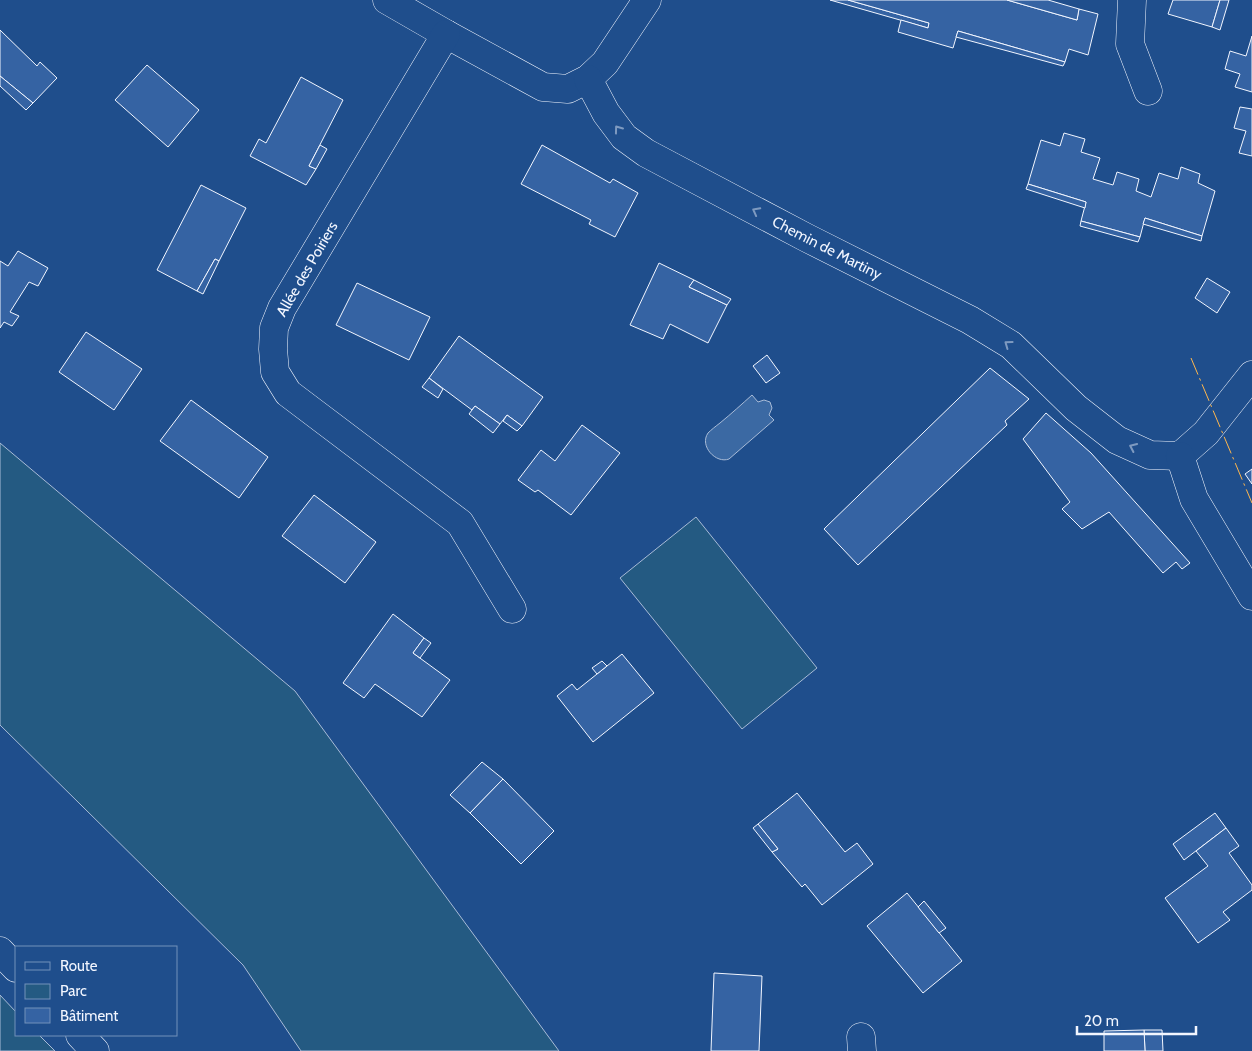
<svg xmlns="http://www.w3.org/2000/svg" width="1252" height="1051" viewBox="0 0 1252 1051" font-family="Cabin,sans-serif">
<rect width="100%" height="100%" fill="#1f4e8c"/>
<g fill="#245a82" stroke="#a8bbd7">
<polygon points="0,443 295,691 559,1051 301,1051 243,965 0,725"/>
<polygon points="696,517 817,668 742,729 620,578"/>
<polygon points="0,995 16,1012 16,1035 39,1035 55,1051 0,1051"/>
</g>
<path fill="#3b69a3" stroke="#a8bbd7" d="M752,395L758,402L764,400L770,402L772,408L769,415L774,420L729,459C716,464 699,446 708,433C711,430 716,426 720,423C731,414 742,404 752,395Z"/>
<g fill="#3563a3" stroke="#f2f6ff">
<polygon points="830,0 848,0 929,23 928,28"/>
<polygon points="848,0 1007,0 1077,20 1079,9 1098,14 1088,55 1069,49 1065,62 958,31 953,48 898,32 901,20 928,28 929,23"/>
<polygon points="1007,0 1048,0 1079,9 1077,20"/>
<polygon points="1173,0 1220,0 1212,27 1168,14"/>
<polygon points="1220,0 1229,0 1220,30 1212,27"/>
<polygon points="0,30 37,66 40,62 57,78 33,103 0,76"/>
<polygon points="958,31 1065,62 1063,66 956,37"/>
<polygon points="1252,36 1252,92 1235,87 1240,74 1225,69 1230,51 1246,56"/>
<polygon points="147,65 199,110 168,147 115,100"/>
<polygon points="0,76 33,103 26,110 0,86"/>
<polygon points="301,77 343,100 309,166 316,169 306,185 250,156 259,139 266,143"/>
<polygon points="1240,107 1252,109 1252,156 1239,153 1246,131 1234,128"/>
<polygon points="1064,133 1085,139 1081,152 1100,158 1093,179 1113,185 1117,172 1139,179 1136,191 1151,197 1159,173 1178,179 1181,167 1200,174 1198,183 1215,191 1202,236 1145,218 1140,237 1081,221 1086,202 1028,184 1041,140 1060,146"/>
<polygon points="320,145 327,149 316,169 309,166"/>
<polygon points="542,145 610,183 613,179 638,193 615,237 589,224 591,220 521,184"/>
<polygon points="1028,184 1086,202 1085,208 1026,189"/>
<polygon points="201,185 246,208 219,261 215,259 197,291 157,270"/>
<polygon points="1145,218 1202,236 1201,241 1143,224"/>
<polygon points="1081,221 1140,237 1138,242 1080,226"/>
<polygon points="18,251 48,268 38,286 29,282 10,312 19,316 12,326 4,322 0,328 0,261 8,266"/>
<polygon points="215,259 219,261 203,294 197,291"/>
<polygon points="659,263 694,280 689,287 727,305 708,343 670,324 663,339 630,325"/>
<polygon points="1207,278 1230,292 1217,313 1195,298"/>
<polygon points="694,280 731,299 727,305 689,287"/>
<polygon points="357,283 430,317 409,360 336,325"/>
<polygon points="86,332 142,369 114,410 59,372"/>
<polygon points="459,336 543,397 522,426 507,415 500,424 475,406 472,410 429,378"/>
<polygon points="767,355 780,373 766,383 753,366"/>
<polygon points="990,368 1029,399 1005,421 1007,425 858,565 824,529"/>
<polygon points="429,378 443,389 438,398 422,387"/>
<polygon points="191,400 268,457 239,498 160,441"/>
<polygon points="475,406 500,424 493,433 469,414"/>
<polygon points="1046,413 1091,453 1190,563 1182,569 1176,562 1163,573 1109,512 1082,529 1062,509 1070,502 1023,439"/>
<polygon points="507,415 522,426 517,431 503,421"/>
<polygon points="582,425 620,453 571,515 538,490 535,492 518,480 541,450 555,461"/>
<polygon points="1252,469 1252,484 1245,474"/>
<polygon points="314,495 376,542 345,583 282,536"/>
<polygon points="393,614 424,638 413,653 450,680 422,717 375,684 364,698 343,683"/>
<polygon points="424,638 431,643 420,658 413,653"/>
<polygon points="622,654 654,693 593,742 557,696 572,684 577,690"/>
<polygon points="602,661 607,666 597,674 592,668"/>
<polygon points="482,762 503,779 470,813 450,795"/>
<polygon points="503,779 554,831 521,864 470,813"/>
<polygon points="797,793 845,852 857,843 873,864 822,905 805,884 802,887 772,852 778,849 758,824"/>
<polygon points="1215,813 1226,828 1184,860 1173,844"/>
<polygon points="758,824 778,849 772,852 753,828"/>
<polygon points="1226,828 1239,846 1229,853 1252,885 1252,890 1223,912 1230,920 1198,943 1165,898 1208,866 1196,851"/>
<polygon points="907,893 962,961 923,993 867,926"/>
<polygon points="924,901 946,928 939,933 918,907"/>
<polygon points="714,973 762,976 759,1051 711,1051"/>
<polygon points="1144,1030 1162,1030 1163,1051 1145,1051"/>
<polygon points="1144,1030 1145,1051 1104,1051 1104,1031"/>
</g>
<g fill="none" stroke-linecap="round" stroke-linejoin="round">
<defs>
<g id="minor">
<polyline points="387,0 446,34 543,87 568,89 588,79 605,63 647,0"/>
<polyline points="1132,0 1130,44 1148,91"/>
<polyline points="446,34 282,308 274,328 273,349 275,372 288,393 460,523 512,609"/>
<polyline points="588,79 606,113 624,137 646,153 807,238 970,320 1011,345 1076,408 1117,440 1150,455 1180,456 1206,433 1252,375"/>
<polyline points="1180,456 1194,499 1252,596"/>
<polyline points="0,951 16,968"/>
<polyline points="80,1035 95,1051"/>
<polyline points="861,1037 862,1051"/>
</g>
</defs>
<use href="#minor" stroke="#f2f6ff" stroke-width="29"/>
<use href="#minor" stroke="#1f4e8c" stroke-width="28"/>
<polyline stroke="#ffb74d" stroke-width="1" stroke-dasharray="18 4 2.5 4" stroke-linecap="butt" points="1191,358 1252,503"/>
</g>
<defs><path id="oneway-chevron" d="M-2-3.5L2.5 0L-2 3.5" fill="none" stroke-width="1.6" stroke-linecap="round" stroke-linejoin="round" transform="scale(1.25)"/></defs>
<g stroke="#7e9ac0">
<use href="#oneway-chevron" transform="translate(618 129) rotate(-126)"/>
<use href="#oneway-chevron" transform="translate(756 211) rotate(-152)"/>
<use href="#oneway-chevron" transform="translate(1008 344) rotate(-144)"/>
<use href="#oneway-chevron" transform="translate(1133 447) rotate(-155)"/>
</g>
<g text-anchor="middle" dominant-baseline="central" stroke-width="4" stroke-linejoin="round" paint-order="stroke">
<g font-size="15" fill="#f2f6ff" stroke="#1f4e8c">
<text transform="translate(827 248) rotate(27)">Chemin de Martiny</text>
<text transform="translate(307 269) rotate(-60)">Allée des Poiriers</text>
</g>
</g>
<rect x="15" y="946" width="162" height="90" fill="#1f4e8c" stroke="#7391ba"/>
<rect x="25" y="962" width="25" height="8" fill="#1f4e8c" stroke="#7391ba"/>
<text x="60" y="971" font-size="15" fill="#f2f6ff">Route</text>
<rect x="25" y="984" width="25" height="15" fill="#245a82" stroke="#7391ba"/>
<text x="60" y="996" font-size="15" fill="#f2f6ff">Parc</text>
<rect x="25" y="1008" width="25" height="15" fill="#3563a3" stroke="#7391ba"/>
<text x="60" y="1021" font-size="15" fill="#f2f6ff">Bâtiment</text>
<path d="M1077 1026v8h119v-8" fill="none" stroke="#f2f6ff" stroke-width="2.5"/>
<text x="1084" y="1026" font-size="15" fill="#f2f6ff" stroke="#1f4e8c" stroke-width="4" paint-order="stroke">20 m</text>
</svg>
